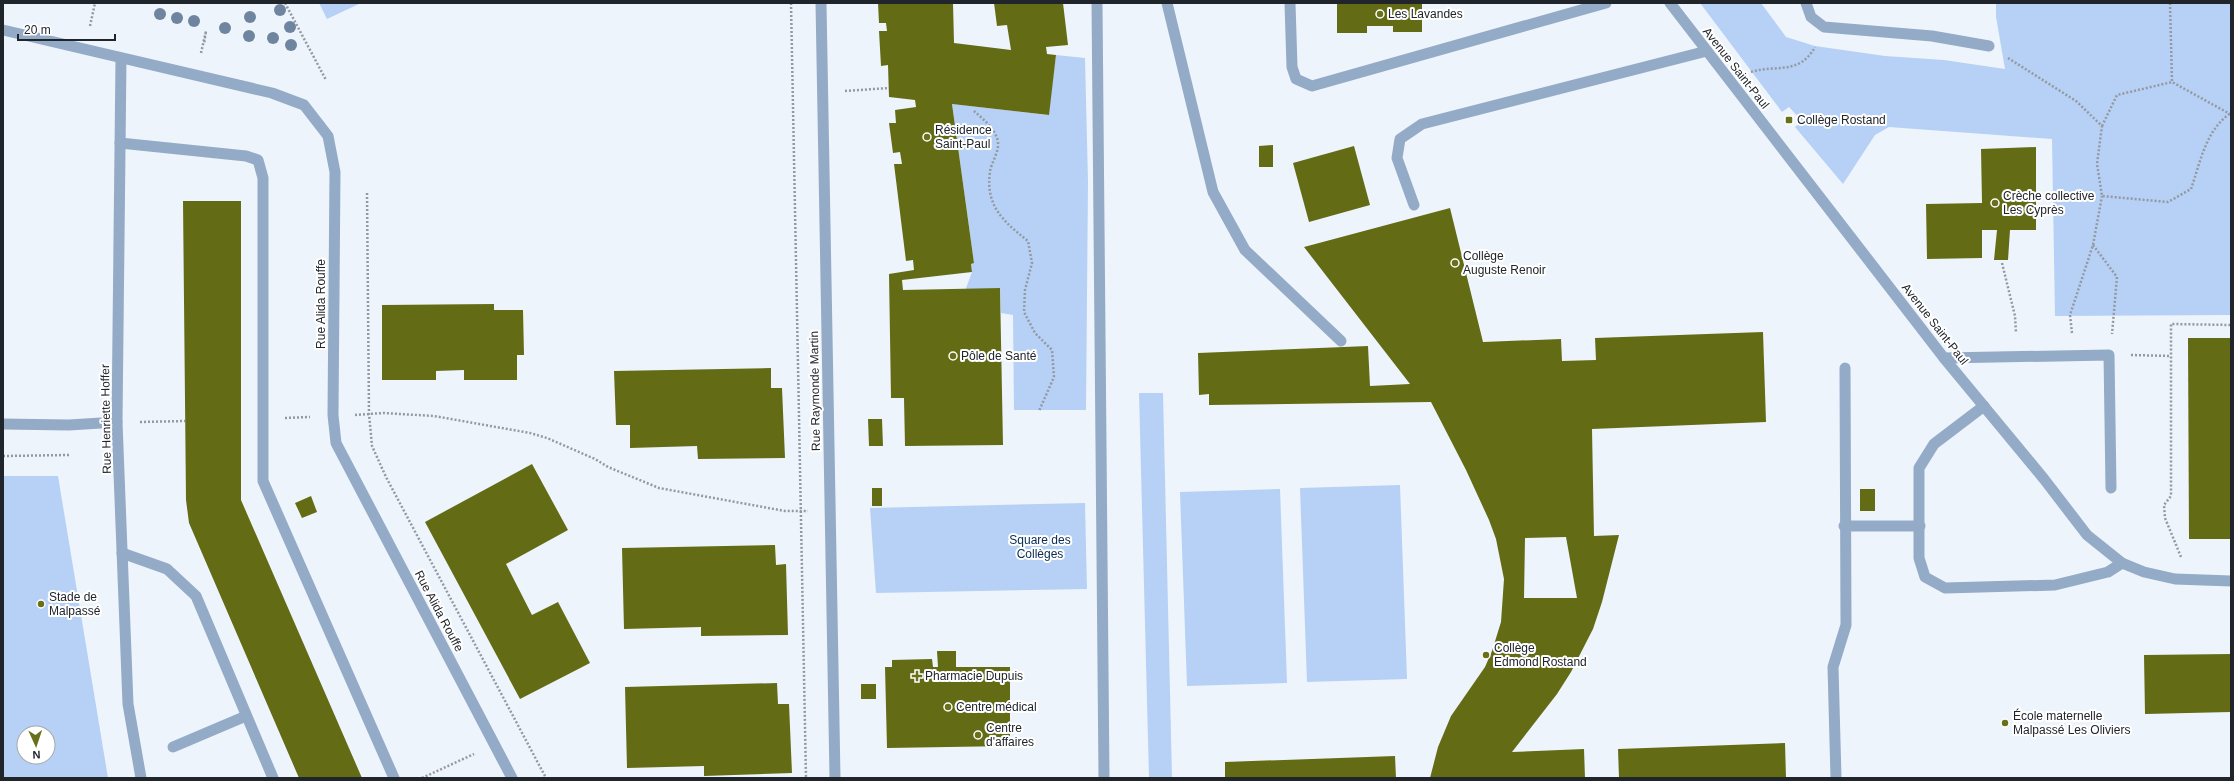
<svg xmlns="http://www.w3.org/2000/svg" width="2234" height="781" viewBox="0 0 2234 781" font-family="Helvetica,sans-serif">
<rect width="100%" height="100%" fill="#eef4fc"/>
<g fill="#b6d1f5" fill-rule="evenodd">
<polygon points="319,3 361,3 327,19"/>
<polygon points="1700,3 1761,3 1786,37 1815,46 1885,56 1944,60 2005,69 1996,17 1996,3 2231,3 2231,315 2055,316 2052,139 1889,127 1875,135 1843,184 1795,127 1802,121 1789,107 1782,112"/>
<polygon points="1056,55 1085,58 1088,182 1086,410 1014,410 1013,315 1001,313 1000,288 965,291 972,272 971,264 974,263 952,104 1048,115"/>
<polygon points="1139,393 1163,393 1172,778 1149,778"/>
<path d="M3,476H58L108,778H3ZM24,733H48V757H24Z"/>
<polygon points="1400,485 1407,679 1307,682 1300,488"/>
<polygon points="1280,489 1287,683 1187,686 1180,492"/>
<polygon points="1085,503 1087,589 876,593 870,508"/>
</g>
<g fill="#636c14" fill-rule="evenodd">
<polygon points="878,3 953,3 954,43 1011,50 1007,25 997,26 994,3 1063,3 1068,45 1046,47 1047,54 1056,55 1049,115 952,104 974,263 971,264 972,272 902,280 903,290 1000,288 1003,445 905,446 904,398 891,398 889,274 914,270 913,260 906,261 894,164 902,164 900,152 893,153 889,123 896,123 895,110 916,107 915,100 889,97 888,65 881,66 879,31 887,31 886,23 879,23"/>
<polygon points="1337,3 1422,3 1422,32 1393,32 1393,26 1367,26 1367,33 1337,33"/>
<polygon points="1273,145 1273,167 1259,167 1259,146"/>
<polygon points="1354,146 1370,205 1309,222 1293,163"/>
<polygon points="2036,147 2036,230 2010,230 2008,260 1994,260 1997,230 1982,230 1982,258 1927,259 1926,204 1982,203 1981,149"/>
<polygon points="183,201 241,201 241,500 362,778 299,778 189,523 186,500"/>
<path d="M1450,208L1483,342L1561,339L1562,361L1596,360L1595,338L1763,332L1766,422L1592,429L1594,536L1619,535L1602,602L1593,629L1571,672L1557,694L1512,752L1584,749L1585,778H1430L1438,747L1451,716L1485,667L1492,651L1501,622L1504,579L1496,539L1489,520L1466,470L1431,402L1209,405V394L1199,395L1198,353L1368,346L1370,386L1410,384L1304,247ZM1566,537L1577,598H1524L1525,538Z"/>
<polygon points="494,304 494,310 523,310 524,355 517,355 517,380 464,380 464,370 436,371 436,380 382,380 382,305"/>
<polygon points="2188,338 2231,338 2231,539 2189,539"/>
<polygon points="771,368 771,388 782,388 785,458 698,459 697,446 630,448 630,425 616,425 614,371"/>
<polygon points="868,419 882,419 883,446 869,446"/>
<polygon points="532,464 568,530 506,564 532,615 558,602 590,663 520,699 425,522"/>
<rect x="872" y="488" width="10" height="18"/>
<rect x="1860" y="489" width="15" height="22"/>
<polygon points="311,496 317,512 302,518 295,503"/>
<polygon points="775,545 776,565 786,564 788,635 701,636 701,627 624,629 622,548"/>
<polygon points="937,651 956,651 956,667 1010,667 1010,746 887,748 885,667 892,667 892,660 932,659 933,667 938,667"/>
<polygon points="2231,654 2231,712 2145,714 2144,655"/>
<polygon points="777,683 778,704 789,704 792,773 704,776 704,766 627,768 625,687"/>
<rect x="861" y="684" width="15" height="15"/>
<polygon points="1785,743 1786,778 1619,778 1618,749"/>
<polygon points="1395,756 1396,778 1225,778 1225,762"/>
</g>
<g fill="none" stroke-linecap="round" stroke-linejoin="round">
<g stroke="#9499a1" stroke-width="2.5" stroke-dasharray="2 2" stroke-linecap="butt">
<polyline points="285,3 326,80"/>
<polyline points="791,3 806,778"/>
<polyline points="2170,3 2172,82"/>
<polyline points="90,26 95,3"/>
<polyline points="201,53 206,31 204,44"/>
<path d="M2008,58L2076,101L2102,126L2097,164L2102,196L2168,202L2191,189C2200,163 2206,129 2231,113"/>
<path d="M1751,72C1775,64 1799,76 1815,47"/>
<polyline points="845,91 889,88"/>
<path d="M974,111C983,119 997,130 998,143C999,152 991,163 990,172C985,206 1004,222 1028,241L1032,263L1025,290L1024,312L1035,333L1052,350L1054,377L1039,411"/>
<polyline points="2102,126 2117,95 2172,82 2230,114"/>
<polyline points="367,193 369,414 372,446 386,477 546,778"/>
<polyline points="2093,245 2117,277 2112,334"/>
<polyline points="2002,263 2015,316 2016,333"/>
<polyline points="2072,333 2070,315 2093,245 2102,196"/>
<polyline points="2131,355 2171,356"/>
<polyline points="355,415 383,413 434,416 530,433 547,438 595,459 608,467 659,488 785,511 808,511"/>
<polyline points="285,418 310,417"/>
<polyline points="140,422 185,421"/>
<polyline points="3,456 69,455"/>
<polyline points="2181,557 2165,518 2164,505 2171,496 2171,324 2231,325"/>
<polyline points="422,778 474,754"/>
</g>
<g stroke="#94abc7" stroke-width="11">
<polyline points="1097,3 1104,778"/>
<polyline points="1167,3 1213,192 1245,250 1341,341"/>
<polyline points="1290,3 1292,67 1296,79 1312,86 1606,3"/>
<polyline points="1806,3 1811,17 1824,27 1932,36 1989,46"/>
<polyline points="120,143 246,156 258,160 263,178 263,481 394,778"/>
<polyline points="1414,205 1397,158 1400,139 1422,124 1707,51"/>
<polyline points="1944,358 2109,355 2111,488"/>
<polyline points="1984,406 1934,444 1919,468 1919,558 1925,577 1945,588 2055,585 2108,572 2122,563"/>
<polyline points="1844,526 1920,526"/>
<polyline points="122,553 167,569 196,596 273,778"/>
<polyline points="173,747 246,716"/>
<polyline points="1836,778 1833,667 1846,625 1845,368"/>
</g>
<g stroke="#94abc7" stroke-width="11">
<polyline points="821,3 835,778"/>
<polyline points="1670,3 1944,358 2044,479 2087,535 2122,563 2144,572 2175,579 2231,581"/>
<polyline points="3,30 272,93 304,105 328,136 335,172 333,415 336,443 512,778"/>
<polyline points="121,58 117,422 128,704 141,778"/>
<polyline points="3,424 69,425 117,422"/>
</g>
</g>
<g fill="#6f859f">
<circle cx="280" cy="10" r="6"/>
<circle cx="160" cy="14" r="6"/>
<circle cx="250" cy="17" r="6"/>
<circle cx="177" cy="18" r="6"/>
<circle cx="194" cy="21" r="6"/>
<circle cx="290" cy="27" r="6"/>
<circle cx="225" cy="28" r="6"/>
<circle cx="249" cy="36" r="6"/>
<circle cx="273" cy="38" r="6"/>
<circle cx="291" cy="45" r="6"/>
</g>
<g fill="#68711a" stroke="#fff" stroke-width="1.5">
<circle cx="1380" cy="14" r="4"/>
<rect x="1785" y="116" width="8" height="8" rx="2"/>
<circle cx="927" cy="137" r="4"/>
<circle cx="1995" cy="203" r="4"/>
<circle cx="1455" cy="263" r="4"/>
<circle cx="953" cy="356" r="4"/>
<circle cx="41" cy="604" r="4"/>
<circle cx="1486" cy="655" r="4"/>
<path d="M915 670h4v4h4v4h-4v4h-4v-4h-4v-4h4z"/>
<circle cx="948" cy="707" r="4"/>
<circle cx="2005" cy="723" r="4"/>
<circle cx="978" cy="735" r="4"/>
</g>
<g text-anchor="middle" dominant-baseline="central" stroke-width="4" stroke-linejoin="round" paint-order="stroke">
<g font-size="12" fill="#20252c" stroke="#fff" text-anchor="start">
<text x="1388" y="14">Les Lavandes</text>
<text x="1797" y="120">Collège Rostand</text>
<text x="935" y="130">Résidence<tspan x="935" dy="14">Saint-Paul</tspan></text>
<text x="2003" y="196">Crèche collective<tspan x="2003" dy="14">Les Cyprès</tspan></text>
<text x="1463" y="256">Collège<tspan x="1463" dy="14">Auguste Renoir</tspan></text>
<text x="961" y="356">Pôle de Santé</text>
<text x="49" y="597">Stade de<tspan x="49" dy="14">Malpassé</tspan></text>
<text x="1494" y="648">Collège<tspan x="1494" dy="14">Edmond Rostand</tspan></text>
<text x="925" y="676">Pharmacie Dupuis</text>
<text x="956" y="707">Centre médical</text>
<text x="2013" y="716">École maternelle<tspan x="2013" dy="14">Malpassé Les Oliviers</tspan></text>
<text x="986" y="728">Centre<tspan x="986" dy="14">d'affaires</tspan></text>
</g>
<g font-size="12" fill="#20252c" stroke="#fff">
<text transform="translate(1736 68) rotate(52)">Avenue Saint-Paul</text>
<text transform="translate(321 304) rotate(-90)">Rue Alida Rouffe</text>
<text transform="translate(1935 324) rotate(52)">Avenue Saint-Paul</text>
<text transform="translate(815 391) rotate(-91)">Rue Raymonde Martin</text>
<text transform="translate(106 419) rotate(-91)">Rue Henriette Hoffer</text>
<text transform="translate(439 611) rotate(62)">Rue Alida Rouffe</text>
</g>
<g font-size="12" fill="#072b53" stroke="#fff">
<text x="1040" y="540">Square des<tspan x="1040" dy="14">Collèges</tspan></text>
</g>
</g>
<rect width="2234" height="781" fill="none" stroke="#20252c" stroke-width="8"/>
<g transform="translate(36 745) rotate(177)"><circle r="19" fill="#ffffff" stroke="#a6a8ab"/>
<path d="M0-3L7 15L0 10L-7 15Z" fill="#68711a"/>
<text y="-6" font-size="11" font-weight="bold" text-anchor="middle" fill="#20252c">N</text>
</g>
<path d="M18 34v6h97v-6" fill="none" stroke="#20252c" stroke-width="2"/>
<text x="24" y="34" font-size="12" fill="#20252c" stroke="#ffffff" stroke-width="3" paint-order="stroke">20 m</text>
</svg>
